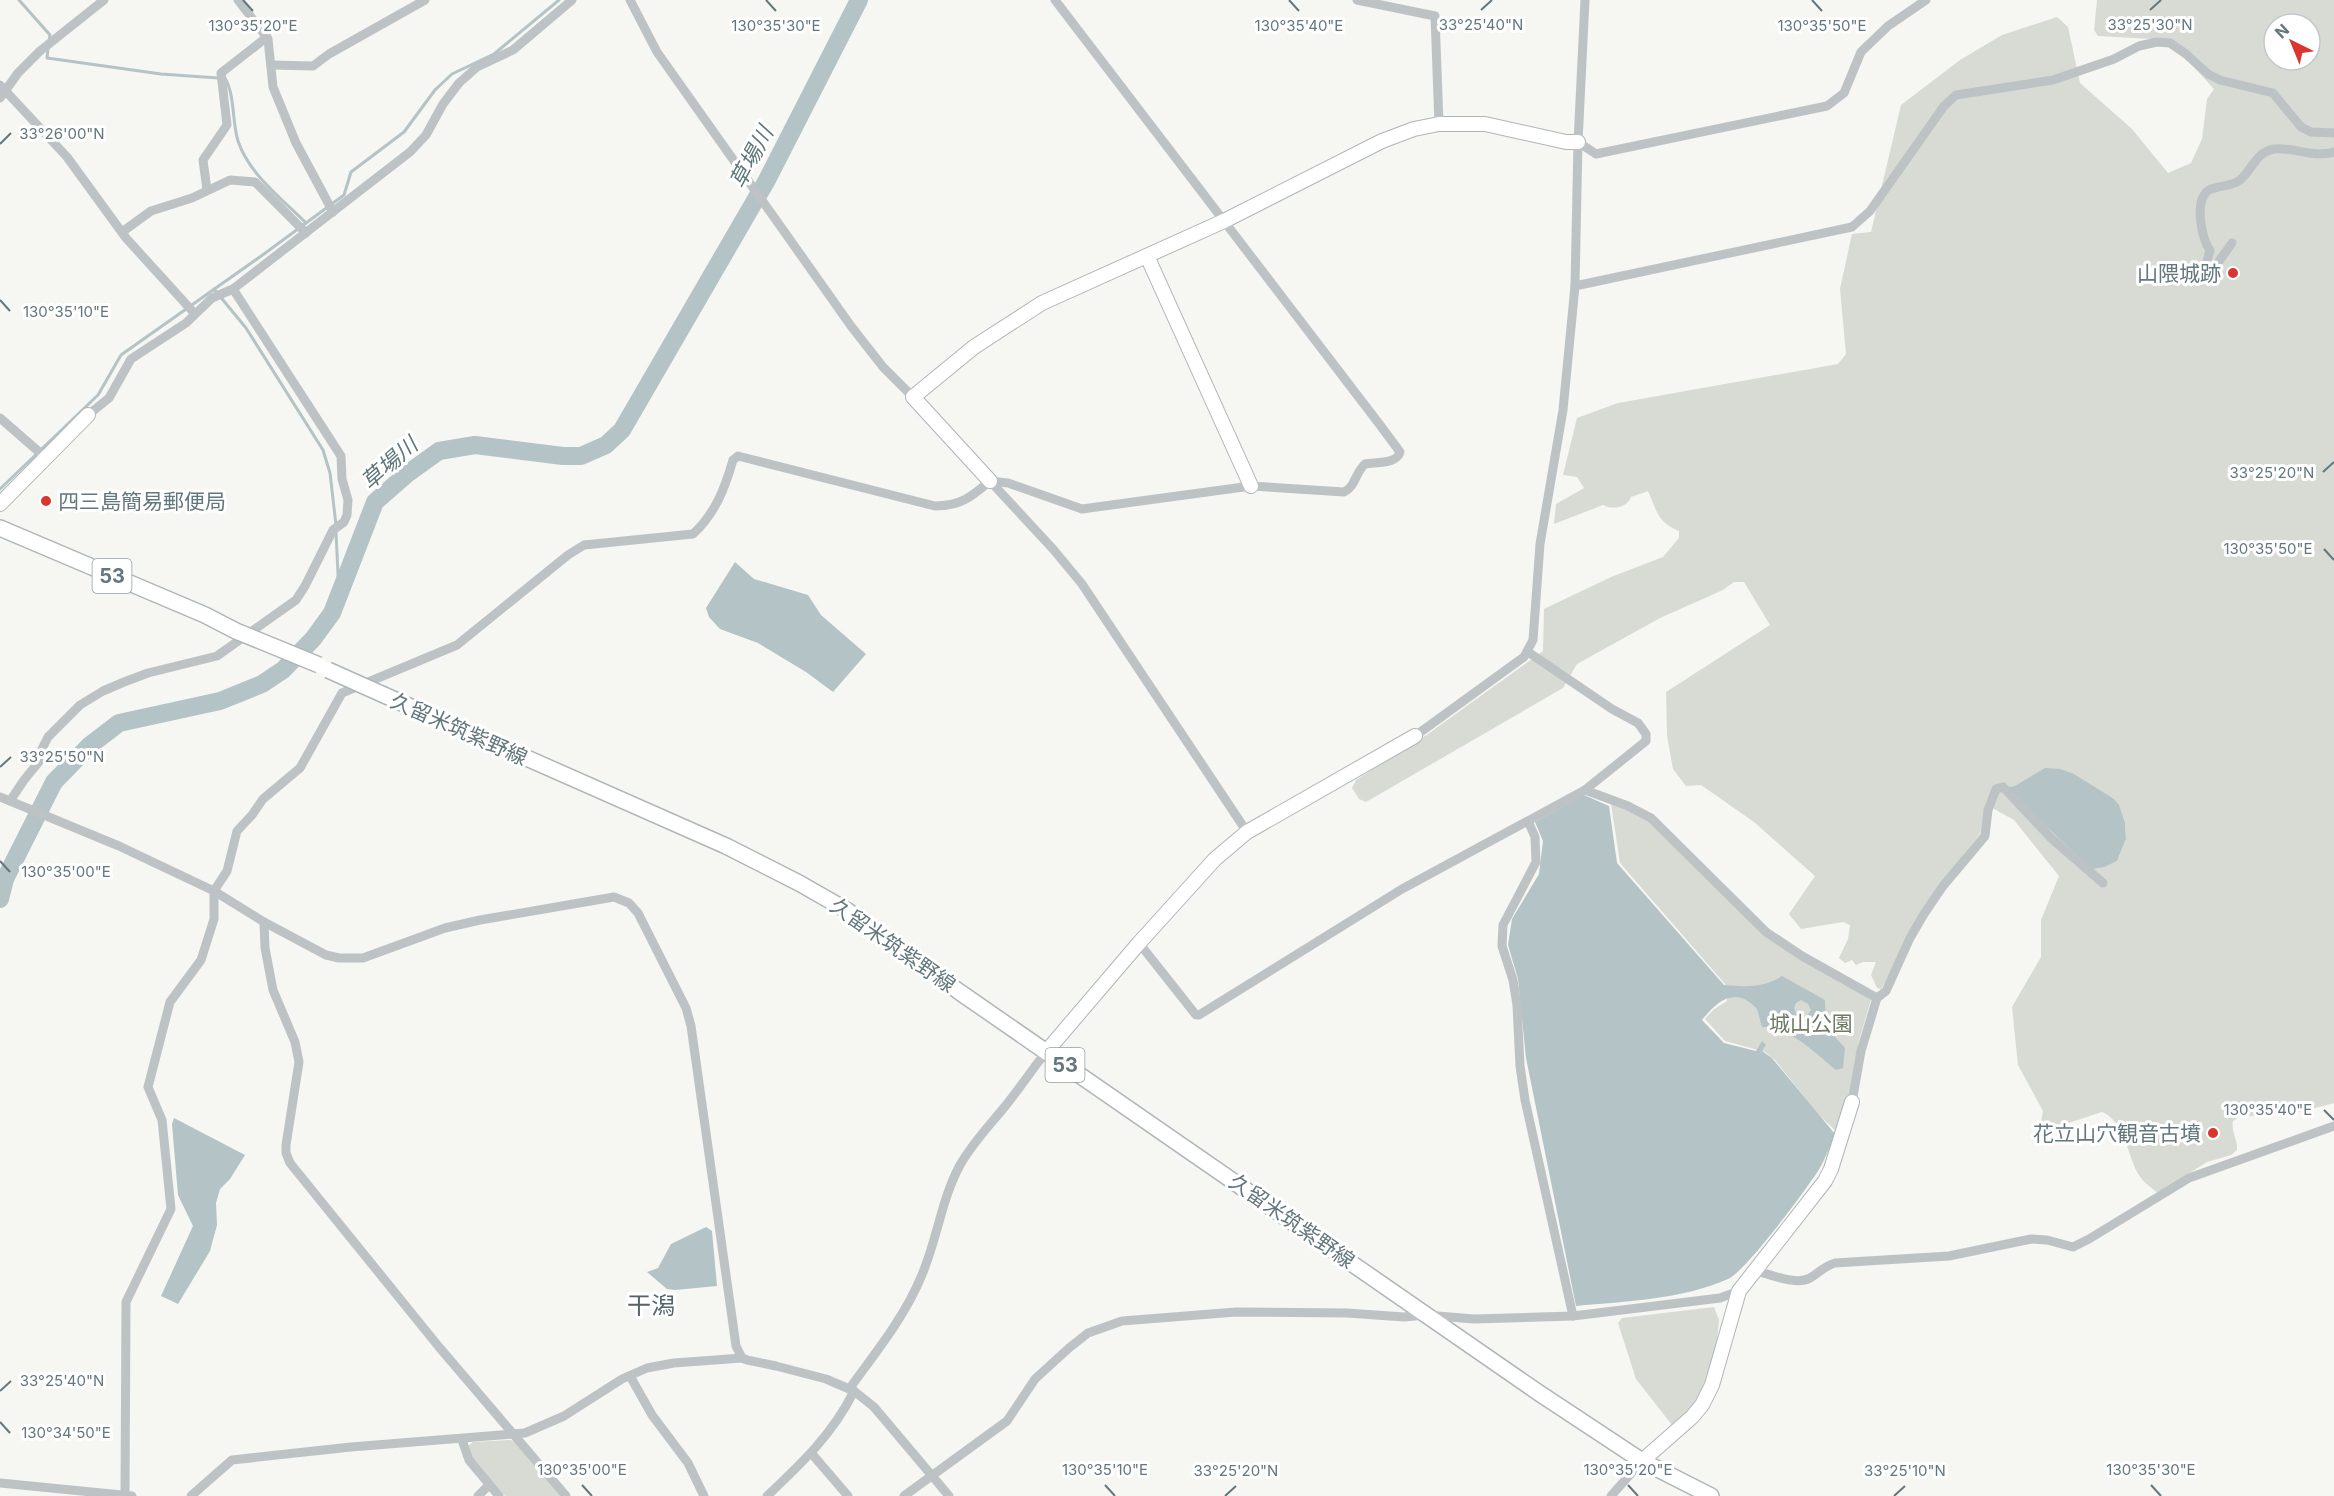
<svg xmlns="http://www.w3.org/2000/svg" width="2334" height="1496" viewBox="0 0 2334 1496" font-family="Inter,'Noto Sans JP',sans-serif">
<rect width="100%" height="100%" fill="#f6f6f3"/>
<g fill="#d7dbd3" fill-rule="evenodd">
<path d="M2097,0H2334V1103L2300,1112L2239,1117L2233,1121C2231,1132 2238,1140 2237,1150L2231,1155L2207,1162L2158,1193C2150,1187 2142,1181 2137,1172C2128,1154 2123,1120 2102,1112L2047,1130L2041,1121L2043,1111L2018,1065L2012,1007L2041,957V920L2059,876L2014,820L1987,805L1980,834L1943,881L1881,989L1877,988L1871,975L1876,962H1863L1856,965L1852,960L1845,963L1839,958L1848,939L1850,925L1843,922L1801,929L1789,914L1815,876L1754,822L1701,785L1686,786L1673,769L1667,736L1666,692L1770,625L1744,582H1734L1723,590L1660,618L1577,664L1563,688L1366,802L1359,799L1352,788L1356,780L1428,734L1543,651L1544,609L1611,577L1663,557L1679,538V531C1657,522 1657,511 1648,491L1631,497C1627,508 1612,510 1603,505L1554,524L1556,504L1584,488L1577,477L1563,475L1577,418L1618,403L1838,364L1846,354L1840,289L1852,234L1871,232L1901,105L1960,60L2002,35L2057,17L2068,27L2080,83L2132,129L2168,173L2191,163L2202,139L2207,99L2214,89L2169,40L2098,36L2094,30ZM2274,24H2310V60H2274ZM2015,786L2125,823L2126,839L2117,861L2008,787Z"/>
<polygon points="1611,804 1644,817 1753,924 1871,1000 1859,1040 1850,1094 1838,1133 1818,1114 1775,1060 1765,1052 1725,1041 1705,1019 1713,1010 1727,1001 1725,984 1620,863"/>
<polygon points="1714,1307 1719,1320 1716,1350 1705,1385 1695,1405 1672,1425 1636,1379 1618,1323 1622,1318"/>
<polygon points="511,1440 517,1444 560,1496 505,1496 473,1458 468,1446 473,1442"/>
</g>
<g fill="#b4c3c5" fill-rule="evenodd">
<polygon points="735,562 754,579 808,595 821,615 866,654 833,692 806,672 758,643 720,629 709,617 706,608"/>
<polygon points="2045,768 2060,769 2074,774 2114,799 2119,805 2125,823 2126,839 2117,861 2104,867 2092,869 2021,803 2007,787 2015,786"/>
<path d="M1584,795L1609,806L1617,863L1724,985C1745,987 1764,988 1782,976L1825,1000L1826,1027L1845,1048L1843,1068L1836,1070C1816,1054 1788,1025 1762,1027L1757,1009C1736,986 1718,1000 1702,1020L1724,1043L1756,1051L1762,1041L1766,1045L1762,1051L1772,1058L1835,1134C1830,1146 1825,1160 1818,1171C1805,1191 1746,1271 1728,1279C1680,1300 1627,1301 1576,1306L1526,1058L1518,979L1508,945L1512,919L1539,874L1543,841L1535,822ZM1801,1000L1808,1004L1811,1010L1807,1016L1802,1017L1796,1013L1794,1008L1796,1003Z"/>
<polygon points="174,1118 245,1155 230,1179 220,1189 216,1203 217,1225 210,1251 178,1304 161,1296 193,1226 178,1195 172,1124"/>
<polygon points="706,1227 712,1231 717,1286 675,1290 667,1289 647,1272 658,1268 671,1244"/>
</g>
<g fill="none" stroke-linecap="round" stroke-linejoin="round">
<g stroke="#b4c3c5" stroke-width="3">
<polyline points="19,0 50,35 49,42"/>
<polyline points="48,48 47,58 161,74 218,78"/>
<path d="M225,78C235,95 232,122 238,141C249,174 282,199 306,223"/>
<polyline points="214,289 246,328 323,450 330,473 336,525"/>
<polyline points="0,489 98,395 121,355 264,254 344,195 351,172 404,132 435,90 452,74 494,54 559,0"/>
<polyline points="336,532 339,594"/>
</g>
<polyline stroke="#b4c3c5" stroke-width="18" points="0,899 5,879 54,782 89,746 119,723 220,701 262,684 283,670 313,639 332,613 375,502 407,474 439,451 475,445 563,456 581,456 606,445 622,430 767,180 859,0"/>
<defs>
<g id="secondary">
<polyline points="1147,256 1251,486"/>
<polyline points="990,481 913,397 974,347 1042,303 1224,221 1382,141 1414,129 1439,124 1485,124 1566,142 1578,142"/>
<polyline points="0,504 88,415"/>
<polyline points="1046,1052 1139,943 1215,859 1247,832 1415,736"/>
<polyline points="1642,1461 1692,1417 1702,1405 1712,1385 1739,1291 1825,1181 1831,1169 1852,1102"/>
</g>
<g id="primary">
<polyline points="0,528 205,615 236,631"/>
<polyline points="384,695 726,846 799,883 848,911 961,993 1539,1393 1642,1461 1711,1496"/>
</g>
</defs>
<use href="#secondary" stroke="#aeb6b8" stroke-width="16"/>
<use href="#primary" stroke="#afb6b8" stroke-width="18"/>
<g stroke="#bdc3c5" stroke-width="9">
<polyline points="238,0 268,39 273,87 296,143 333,212"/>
<polyline points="630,0 657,52 851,326 883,367 913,397"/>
<polyline points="1357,0 1435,16 1439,124"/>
<polyline points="271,65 313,66 329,54 425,0"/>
<polyline points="0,85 67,157 126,238 195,314"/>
<polyline points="0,98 18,73 40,51 104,0"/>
<polyline points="1578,142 1596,154 1827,106 1844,93 1861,52 1888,26 1926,0"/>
<polyline points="207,190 203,160 227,125 221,73 267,37"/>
<polyline points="122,232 151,211 192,198 230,180 255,182 306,233"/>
<path d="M2232,243L2212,271L2207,269L2206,265L2210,250C2201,239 2194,199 2209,190C2219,185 2231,187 2240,180C2252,170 2256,152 2274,149C2295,147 2313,158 2334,152"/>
<polyline points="1575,286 1852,227 1870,211 1944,106 1956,95 2053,80 2114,59 2139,46 2157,42 2170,43 2186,54 2208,74 2220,80 2273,93 2301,127 2311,132 2334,133"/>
<polyline points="88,415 109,398 131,359 186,323 212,298 233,289 410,152 426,135 443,104 459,83 477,67 513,50 572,0"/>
<polyline points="0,418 46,458"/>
<polyline points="990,481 1053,549 1082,584 1247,832"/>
<polyline points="1415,736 1524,657 1533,640 1540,544 1563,410 1575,286 1578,142 1585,0"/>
<polyline points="1585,790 1628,806 1651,818 1766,932 1802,956 1877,998"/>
<polyline points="0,797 119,846 214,891 264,922 326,955 339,958 363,958 445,928 480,920 614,897 629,903 638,913 686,1008 691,1026 736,1346 742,1358 747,1360 776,1366 826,1379 854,1391 874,1407 949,1496"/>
<polyline points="10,801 24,780 42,758 42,749 48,737 80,705 103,691 124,682 148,673 217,656 296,600 305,586 333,530 344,522 347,515 348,500 342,479 341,456 233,289"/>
<polyline points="1528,821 1535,837 1536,862 1503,925 1502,946 1513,980 1517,1005 1520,1066 1525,1100 1573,1316"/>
<polyline points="264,922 265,948 273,990 295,1042 299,1062 286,1145 286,1153 290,1163 439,1347 566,1496"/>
<polyline points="1139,943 1196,1015 1199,1015 1402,889 1585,790 1646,741 1646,734 1638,723 1612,709 1528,652"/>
<polyline points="1852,1102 1861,1051 1877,998 1886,991 1910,938 1924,914 1943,886 1985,836 1988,810 1996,789 2003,787 2051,838 2103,883"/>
<path d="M1756,1271C1770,1274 1796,1286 1810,1278C1819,1273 1824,1266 1835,1263L1949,1256L2031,1239L2047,1240L2073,1247L2089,1239L2189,1178L2334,1126"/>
<polyline points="630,1376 652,1415 688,1463 704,1496"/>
<path d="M850,1388C875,1353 904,1318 921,1277C937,1241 941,1200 960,1165C972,1144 987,1128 1002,1110C1017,1092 1031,1071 1046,1052"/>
<polyline points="462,1440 469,1460 499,1496"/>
<polyline points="812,1454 848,1496"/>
<polyline points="0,1483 132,1496"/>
<path d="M125,1496L126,1302L171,1209L162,1120L148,1087L170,1002L201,960L214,919V891L227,871L237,831L252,815L263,799L300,768L342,693L457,645L568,555L584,545L693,534C715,514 725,488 733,460L738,456L935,506C961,506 971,497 990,481L1008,483L1082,509L1251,486L1344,492C1356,486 1355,473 1365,464C1377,462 1397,464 1400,452L1380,425L1055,0"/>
<polyline points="191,1496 232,1460 351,1447 525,1433 564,1416 622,1379 647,1368 674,1363 742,1358"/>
<polyline points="478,1496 489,1485"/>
<path d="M767,1496C801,1464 833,1434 854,1391"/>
<polyline points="904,1496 1007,1421 1035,1379 1069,1348 1088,1333 1122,1321 1236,1312 1347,1313 1404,1317 1426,1315 1474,1319 1573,1316 1720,1298 1739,1291"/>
<polyline points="1611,1496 1642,1461"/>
</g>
<use href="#secondary" stroke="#fff" stroke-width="14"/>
<use href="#primary" stroke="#fff" stroke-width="15"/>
<defs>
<g id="primary-bridge">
<polyline points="236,631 319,665"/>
<polyline points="328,670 384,695"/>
</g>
</defs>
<use href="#primary-bridge" stroke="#afb6b8" stroke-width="18" stroke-linecap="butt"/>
<use href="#primary-bridge" stroke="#fff" stroke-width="15"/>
</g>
<path fill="none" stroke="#63777d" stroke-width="2" d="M243,0L253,11M766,0L776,11M1289,0L1299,11M1812,0L1822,11M1481,10L1492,0M2150,10L2161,0M0,144L11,133M0,300L10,311M2323,472L2334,462M2324,549L2334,560M0,767L11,757M0,861L10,872M2324,1110L2334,1120M0,1391L11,1381M0,1422L10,1433M582,1485L592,1496M1105,1485L1115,1496M1628,1485L1638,1496M2151,1485L2161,1496M1225,1496L1236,1486M1894,1496L1905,1486"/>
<g fill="#da3530" stroke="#fff" stroke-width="2">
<circle cx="2233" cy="273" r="6"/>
<circle cx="46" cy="501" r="6"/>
<circle cx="2213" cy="1133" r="6"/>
</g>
<g text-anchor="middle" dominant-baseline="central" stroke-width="6" stroke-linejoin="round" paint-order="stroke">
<g fill="#fff" stroke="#92a0a4" stroke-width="1.5">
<rect x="92.5" y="559" width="39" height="34" rx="4.5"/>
<rect x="1045.5" y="1048" width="39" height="34" rx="4.5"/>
</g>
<g font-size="20" font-weight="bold" fill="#63777d">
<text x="112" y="576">53</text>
<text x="1065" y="1065">53</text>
</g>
<g font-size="21" fill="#63777d" stroke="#fff" text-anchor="end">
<text x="2221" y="273">山隈城跡</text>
<text x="58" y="501" text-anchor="start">四三島簡易郵便局</text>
<text x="2201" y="1133">花立山穴観音古墳</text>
</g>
<g font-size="21" fill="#63777d" stroke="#fff">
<text transform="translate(459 729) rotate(24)">久留米筑紫野線</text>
<text transform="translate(893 945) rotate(35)">久留米筑紫野線</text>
<text transform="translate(1292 1221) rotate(35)">久留米筑紫野線</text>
</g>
<g font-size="21" fill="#6e7a65" stroke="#fff">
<text x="1811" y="1023">城山公園</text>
</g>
<g font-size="22" font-style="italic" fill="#5e7678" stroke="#fff">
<text transform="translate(751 157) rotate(-62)">草場川</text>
<text transform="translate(389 463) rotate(-41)">草場川</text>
</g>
<g font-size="24" fill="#546468" stroke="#fff">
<text x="651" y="1305">干潟</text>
</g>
</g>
<g font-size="15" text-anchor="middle" fill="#63777d" stroke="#fff" stroke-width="6" stroke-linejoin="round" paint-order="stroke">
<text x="1481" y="30">33°25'40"N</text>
<text x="2150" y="30">33°25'30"N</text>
<text x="253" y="31">130°35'20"E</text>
<text x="776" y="31">130°35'30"E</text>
<text x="1299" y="31">130°35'40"E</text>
<text x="1822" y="31">130°35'50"E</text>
<text x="62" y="139">33°26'00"N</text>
<text x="66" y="317">130°35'10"E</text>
<text x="2272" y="478">33°25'20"N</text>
<text x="2268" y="554">130°35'50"E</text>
<text x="62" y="762">33°25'50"N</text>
<text x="66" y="877">130°35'00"E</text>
<text x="2268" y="1115">130°35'40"E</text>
<text x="62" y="1386">33°25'40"N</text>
<text x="66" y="1438">130°34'50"E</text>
<text x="582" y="1475">130°35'00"E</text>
<text x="1105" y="1475">130°35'10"E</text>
<text x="1628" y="1475">130°35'20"E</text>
<text x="2151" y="1475">130°35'30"E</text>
<text x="1236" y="1476">33°25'20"N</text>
<text x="1905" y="1476">33°25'10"N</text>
</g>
<g transform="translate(2292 42) rotate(317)"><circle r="28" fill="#ffffff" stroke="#c1c9cb" stroke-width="1.5"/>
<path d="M0-4.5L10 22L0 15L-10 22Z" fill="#da3530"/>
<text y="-9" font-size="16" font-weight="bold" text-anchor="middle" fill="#63777d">N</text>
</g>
</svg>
